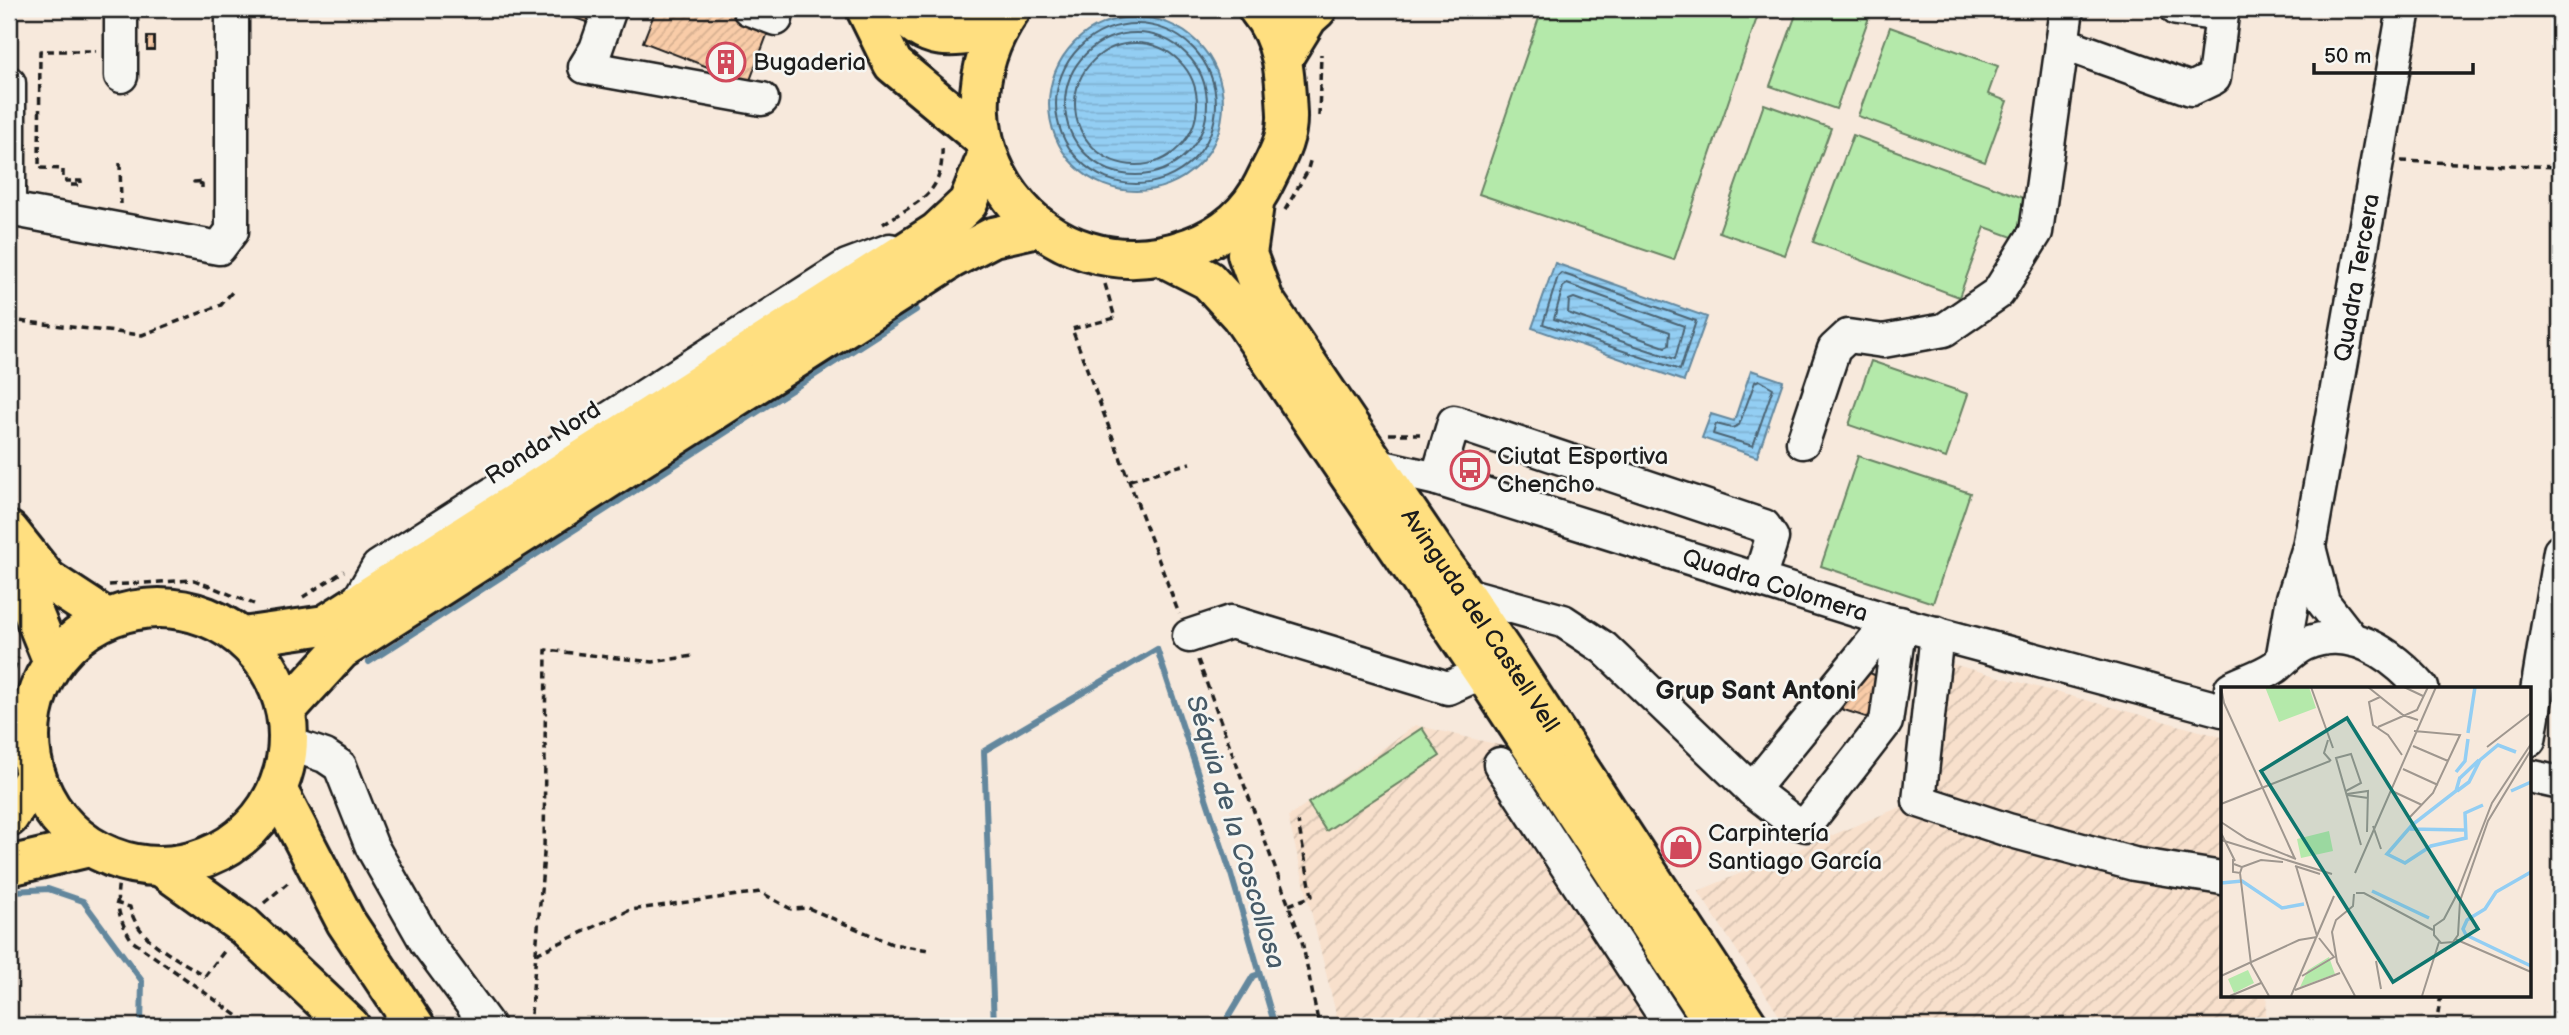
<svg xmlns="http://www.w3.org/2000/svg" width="2569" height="1035" viewBox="0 0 2569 1035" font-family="'Balsamiq Sans',sans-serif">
<defs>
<pattern id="industrial-furrows" width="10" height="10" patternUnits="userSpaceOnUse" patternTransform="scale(1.75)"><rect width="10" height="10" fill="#f8e0cc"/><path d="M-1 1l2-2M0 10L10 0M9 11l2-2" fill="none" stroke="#d4c0af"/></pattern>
<pattern id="water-rules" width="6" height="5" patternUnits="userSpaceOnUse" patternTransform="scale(1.75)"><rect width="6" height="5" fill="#93cef3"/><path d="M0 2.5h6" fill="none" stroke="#7eb0d0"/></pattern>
<pattern id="building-hatch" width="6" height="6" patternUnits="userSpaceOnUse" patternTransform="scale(1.75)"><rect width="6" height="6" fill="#f9cca8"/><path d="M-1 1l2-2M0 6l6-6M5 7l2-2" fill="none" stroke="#d5af90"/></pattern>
</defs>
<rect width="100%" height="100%" fill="#f7e9dc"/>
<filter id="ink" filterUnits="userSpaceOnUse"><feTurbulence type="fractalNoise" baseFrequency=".0143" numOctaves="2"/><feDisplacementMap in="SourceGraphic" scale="14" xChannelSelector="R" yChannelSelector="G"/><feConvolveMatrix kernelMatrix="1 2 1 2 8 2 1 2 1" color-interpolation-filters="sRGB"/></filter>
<g filter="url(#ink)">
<g fill="url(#industrial-furrows)">
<polygon points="1937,660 2222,737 2222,995 2267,995 2265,1026 1786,1026 1698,891 1910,803"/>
<polygon points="1415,725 1504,746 1688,1026 1339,1026 1288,817"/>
</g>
<g fill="#b4e9aa" stroke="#688263" stroke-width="2">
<polygon points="1542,9 1760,9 1674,260 1479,194"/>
<polygon points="1798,9 1872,9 1836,109 1770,86"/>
<polygon points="1890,27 1998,66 1988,94 2007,101 1985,162 1858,116"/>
<polygon points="1764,104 1831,128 1785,255 1719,232"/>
<polygon points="1853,135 2029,200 2015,238 1985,227 1959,297 1813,242"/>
<polygon points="1871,361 1968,394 1946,458 1849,425"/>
<polygon points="1858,456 1970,493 1933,603 1821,566"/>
<polygon points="1422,728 1440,756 1326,831 1308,803"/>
</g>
<g fill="url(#water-rules)" stroke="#63879d" stroke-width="2">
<circle cx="1136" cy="104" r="87"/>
<polygon points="1555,263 1707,317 1684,381 1532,328"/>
<polygon points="1751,370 1783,381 1757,457 1702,438 1711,414 1734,421"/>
</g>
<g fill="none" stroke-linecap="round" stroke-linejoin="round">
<g stroke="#4c6372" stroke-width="2">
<circle cx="1136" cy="104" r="80"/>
<circle cx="1136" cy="104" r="71"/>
<circle cx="1136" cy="104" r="61"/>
<polygon points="1561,273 1696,321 1680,370 1543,324 1558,276"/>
<polygon points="1567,284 1684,326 1675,359 1554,319 1563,287"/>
<polygon points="1574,298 1670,332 1669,345 1665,347 1568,313 1569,300"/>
<polygon points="1759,380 1773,388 1753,446 1713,434 1716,424 1732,428 1739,425 1755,382"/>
</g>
<g stroke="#63879d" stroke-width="6">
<polyline points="369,662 916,310"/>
<polyline points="9,894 15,891 48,889 83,901 142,981 141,1026"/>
<polyline points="994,1026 984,751 1157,649 1231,874 1275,1026"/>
<polyline points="1223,1026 1253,976 1259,974"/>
</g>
</g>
<g fill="url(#building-hatch)" stroke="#1c1c1c" stroke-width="2">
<polygon points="549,9 604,9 598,26"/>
<polygon points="656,9 723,9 770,27 749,83 643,42"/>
<rect x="147" y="37" width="7" height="13"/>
<polygon points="1868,672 1885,680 1878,721 1838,708"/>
</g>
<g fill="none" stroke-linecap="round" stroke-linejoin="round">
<defs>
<g id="minor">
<polyline points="610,9 596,49 585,67 762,99"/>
<polyline points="749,9 776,19"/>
<polyline points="2062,43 2191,89 2214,78 2222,15 2177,9"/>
<polyline points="121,76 121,9"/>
<polyline points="9,209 219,248 232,231 232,9"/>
<polyline points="9,209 9,83"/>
<polyline points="1803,442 1834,349 1848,336 1883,341 1944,330 1998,293 2036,232 2067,9"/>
<path id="s1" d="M1375,465L1437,479L1890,621L2222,710"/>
<polyline points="1437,479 1454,422 1764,526 1772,538 1759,580"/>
<polyline points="2309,547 2323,602 2351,638"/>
<polyline points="1462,593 1563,621 1604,648 1752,790 1792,821 1806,825 1886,722 1900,623"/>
<polyline points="355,606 378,567 847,266 890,250"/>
<polyline points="1937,633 1919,801 2008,830 2134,864 2222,878"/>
<polyline points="1189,636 1231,622 1448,688 1483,672"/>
<path id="s2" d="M2282,660L2293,598L2309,547L2404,9"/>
<path d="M2231,688C2245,681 2262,676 2275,667C2285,659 2293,649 2305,644C2351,624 2392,654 2422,688"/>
<polyline points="2529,740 2560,551"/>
<polyline points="290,744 325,756 340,766 372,847 426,942 488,1026"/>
<polyline points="1500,764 1671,1026"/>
<polyline points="2529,776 2560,783"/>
<polyline points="1752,790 1890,621"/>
</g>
<g id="major">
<polyline points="866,9 893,64 982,138"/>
<path d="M900,9C928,46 956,37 996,30"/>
<path d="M1011,9C920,139 1042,302 1191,247C1223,235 1249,214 1264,183C1276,158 1288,141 1287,114C1285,75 1284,40 1258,9"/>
<polyline points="1284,56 1308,17 1317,9"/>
<path id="s3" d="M1254,204L1247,254L1264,300L1509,661L1748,1026"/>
<polyline points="1163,257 1208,280 1241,316 1483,672 1716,1026"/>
<polyline points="9,531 48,580 106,618"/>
<polyline points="9,575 27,598 53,662"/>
<circle cx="159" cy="737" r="129"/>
<polyline points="243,637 325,625 937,232 968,203 987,156"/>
<polyline points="287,709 341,650 951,259 993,237 1038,227"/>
<polyline points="278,791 346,922 415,1026"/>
<polyline points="9,817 35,777"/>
<polyline points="9,866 89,847"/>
<polyline points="163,868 244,926 350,1026"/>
</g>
</defs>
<use href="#minor" stroke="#1c1c1c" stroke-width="37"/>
<use href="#major" stroke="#1c1c1c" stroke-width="44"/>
<g stroke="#1c1c1c" stroke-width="3.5" stroke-dasharray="7 5" stroke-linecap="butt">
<polyline points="1319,116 1321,54"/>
<polyline points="2401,161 2560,167"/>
<polyline points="120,163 121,204"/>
<polyline points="71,185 81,185 81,181 63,181 63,169 39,168 40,51 96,51"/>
<polyline points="202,188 202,184 194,182 205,181"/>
<polyline points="1285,210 1307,172 1311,158"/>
<path d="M883,224C921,199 944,195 942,145"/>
<polyline points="1105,284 1115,318 1072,329 1179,614"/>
<polyline points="9,320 142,335 221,305 232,292"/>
<polyline points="1389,434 1423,434"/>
<polyline points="1130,480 1190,463"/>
<polyline points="9,495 14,502"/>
<polyline points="109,585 194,580 254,604"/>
<polyline points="303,597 344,571"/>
<polyline points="1198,660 1302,941 1319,1026"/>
<polyline points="9,681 19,658"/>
<path d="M122,862C116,897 113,909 132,941L252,1026"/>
<path d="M115,903L130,907C137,942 178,958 205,976L226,949"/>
<polyline points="264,903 290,881"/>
<polyline points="1289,905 1312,896 1298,822"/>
<polyline points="536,954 630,910 760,892 791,909 808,908 892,944 929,950"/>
<polyline points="1317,1020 1344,1026"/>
<polyline points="530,1026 544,854 546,650 653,662 693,656"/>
<polyline points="2436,1026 2441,995"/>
</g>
<use href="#minor" stroke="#f6f6f2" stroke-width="32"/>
<use href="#major" stroke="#ffdf80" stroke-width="38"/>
</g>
</g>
<defs>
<symbol id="building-ring" viewBox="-11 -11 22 22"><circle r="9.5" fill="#f6f6f2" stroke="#d1495b" stroke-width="1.5"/><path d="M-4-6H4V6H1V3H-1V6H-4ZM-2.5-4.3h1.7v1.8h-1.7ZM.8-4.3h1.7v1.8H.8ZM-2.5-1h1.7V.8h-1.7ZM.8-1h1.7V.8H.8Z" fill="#d1495b"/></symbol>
<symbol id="bus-ring" viewBox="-11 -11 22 22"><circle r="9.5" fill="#f6f6f2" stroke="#d1495b" stroke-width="1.5"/><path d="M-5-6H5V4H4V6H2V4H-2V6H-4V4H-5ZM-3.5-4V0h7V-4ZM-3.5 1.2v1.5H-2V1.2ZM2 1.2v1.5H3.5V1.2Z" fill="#d1495b"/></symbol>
<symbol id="shop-ring" viewBox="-11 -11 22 22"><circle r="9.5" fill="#f6f6f2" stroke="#d1495b" stroke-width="1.5"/><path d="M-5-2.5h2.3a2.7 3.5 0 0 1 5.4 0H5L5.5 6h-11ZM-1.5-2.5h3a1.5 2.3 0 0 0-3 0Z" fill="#d1495b"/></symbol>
</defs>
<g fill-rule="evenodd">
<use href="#building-ring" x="704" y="40" width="44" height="44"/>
<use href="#bus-ring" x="1448" y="448" width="44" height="44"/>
<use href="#shop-ring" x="1659" y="825" width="44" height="44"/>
</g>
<g text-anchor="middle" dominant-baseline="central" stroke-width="5" stroke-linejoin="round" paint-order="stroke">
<g font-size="24" fill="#1c1c1c" stroke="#f6f6f2" text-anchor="start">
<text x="753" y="62">Bugaderia</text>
<text x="1497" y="456">Ciutat Esportiva<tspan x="1497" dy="28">Chencho</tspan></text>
<text x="1708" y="833">Carpintería<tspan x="1708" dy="28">Santiago García</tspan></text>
</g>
<g font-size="24" fill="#1c1c1c" stroke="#f6f6f2">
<text stroke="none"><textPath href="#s2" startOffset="390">Quadra Tercera</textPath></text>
<text transform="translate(543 443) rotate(-33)">Ronda Nord</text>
<text stroke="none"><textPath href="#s1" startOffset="418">Quadra Colomera</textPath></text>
<text stroke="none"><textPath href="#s3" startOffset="486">Avinguda del Castell Vell</textPath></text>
</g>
<g font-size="26" font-weight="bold" fill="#1c1c1c" stroke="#f6f6f2">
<text x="1756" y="691">Grup Sant Antoni</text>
</g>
<g font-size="26" font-style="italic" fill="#465a67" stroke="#f6f6f2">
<text transform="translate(1235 832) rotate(73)">Séquia de la Coscollosa</text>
</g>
</g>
<g transform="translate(2221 687)">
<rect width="310" height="310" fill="#f7e9dc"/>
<path d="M44,0H88L95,21L58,35ZM108,144L112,164L80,171L76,152ZM27,283L33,296L13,306L7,292Z" fill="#b4e9aa"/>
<path d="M108,270L114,287L79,300L87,283Z" fill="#b4e9aa"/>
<path fill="none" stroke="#93cef3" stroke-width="3.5" d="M247,46L254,0M235,85L244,74L247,52M239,90L235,104L191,138L166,167L184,176L210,159L245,151L244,126L262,118M239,91L258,73M236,104L248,95L259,73L277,58L295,65M290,104L310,95M189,142L243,143M310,185L275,205L264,222L246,233L242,242L245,248L310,279M0,196L21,194L61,221L83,217M151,204L208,231"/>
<path fill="none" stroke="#9f978f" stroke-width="2" d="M0,0L3,16L74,172M90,0L112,61M147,0L182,28L197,33M183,0L202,9M159,10L148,15L152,38L167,48L181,68M157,40L196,23L207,0M107,53L103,66L110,74M310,57L271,116L234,211L223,232L213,239V248L220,256L232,255L237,248L239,214L267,134L310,63M192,59L227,74M266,60L310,26M182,82L217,98M125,104L140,96L130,67L115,71L140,158M171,104L201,118M126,107L147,104L146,145M126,108L147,111M0,117L109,74M189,130L212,106L239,48L193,44M0,135L26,152L75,172M152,139L160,162M0,146L14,174M0,153L111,187M12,172V185L19,186L21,180L13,177M74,179L99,187M75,179L96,249M21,180L40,173L62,175M19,186L30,277L48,309M134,186L215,0M135,206H143L212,243M133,207L132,219L115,233L111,245L116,275L134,309M234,252L310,285M155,274L160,302M0,289L78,253L96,250M81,289L113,270L98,251M74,303L119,286M9,309L40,296M70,309L113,209M201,309L218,255"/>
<path fill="#0f766e" fill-opacity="0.15" stroke="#0f766e" stroke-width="3.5" d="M126,31L257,242L172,295L40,84Z"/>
<rect width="310" height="310" fill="none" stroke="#1c1c1c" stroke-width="3.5"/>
</g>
<rect width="2569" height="1035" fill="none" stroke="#f6f6f2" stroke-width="35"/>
<rect x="18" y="18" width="2534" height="1000" fill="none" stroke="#1c1c1c" stroke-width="2.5" filter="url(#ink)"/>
<path d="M2314 63v10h159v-10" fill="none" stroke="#1c1c1c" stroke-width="3.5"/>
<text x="2324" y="63" font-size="21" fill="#1c1c1c" stroke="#f6f6f2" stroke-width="5" paint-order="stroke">50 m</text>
</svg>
